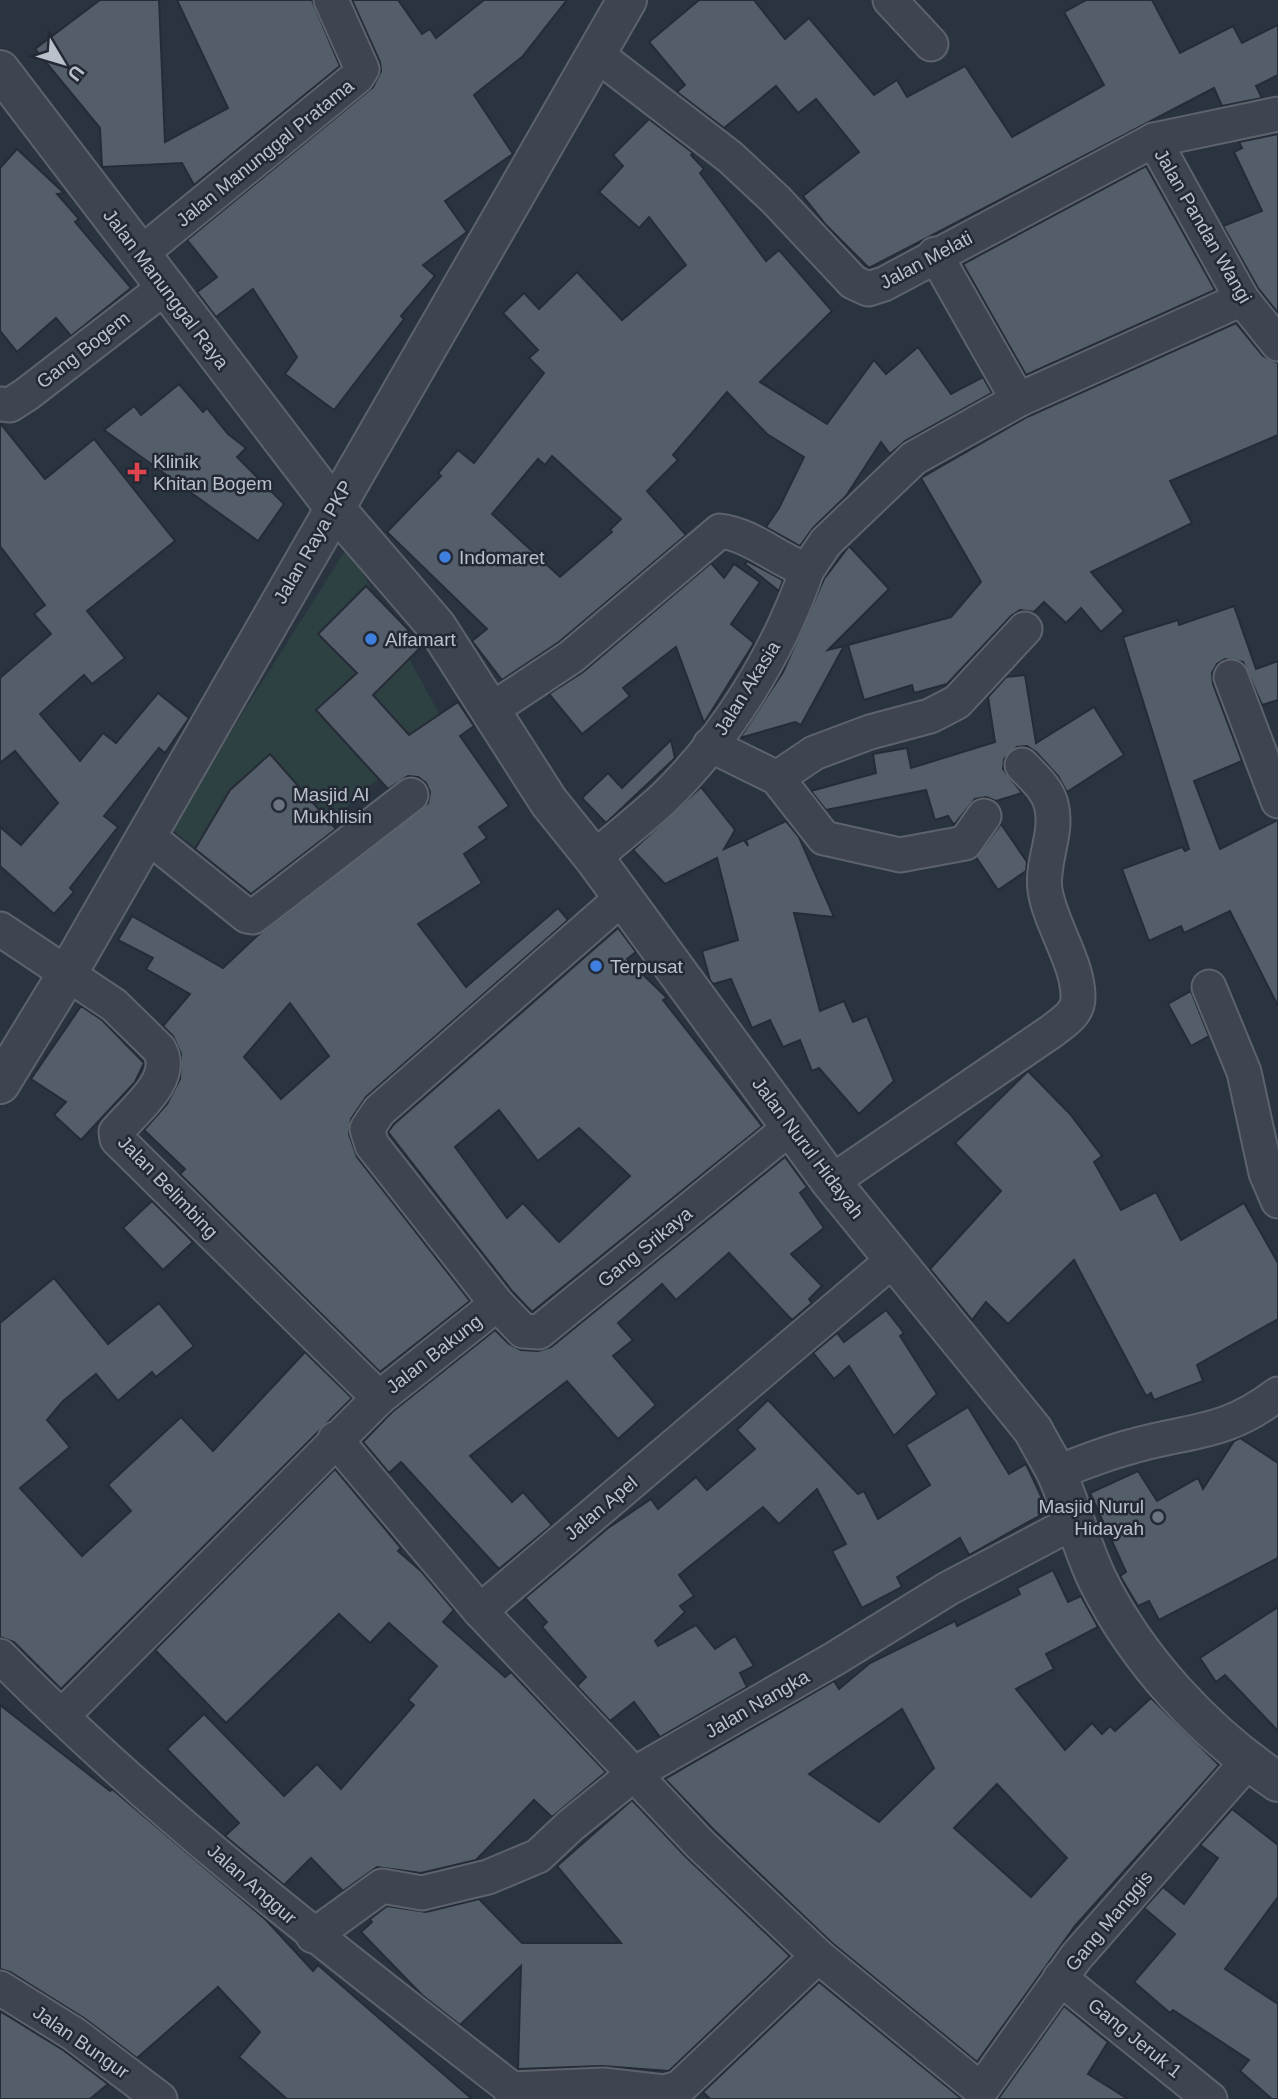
<svg xmlns="http://www.w3.org/2000/svg" width="1278" height="2099" viewBox="0 0 1278 2099" font-family="Helvetica,sans-serif">
<rect width="100%" height="100%" fill="#2a3340"/>
<polygon fill="#2d4042" points="348,546 443,721 252,891 170,828"/>
<g fill="#545e6a" stroke="#252c37" stroke-width="2" fill-rule="evenodd">
<polygon points="100,0 159,0 165,142 228,108 177,0 312,0 340,66 194,185 182,163 102,167 100,128 35,49"/>
<polygon points="352,0 398,0 422,34 430,29 436,38 484,0 567,0 522,57 474,95 513,154 445,201 467,232 423,265 435,276 401,316 404,319 334,410 285,374 297,357 253,289 216,317 197,292 217,277 187,240 373,87 381,71 380,62"/>
<polygon points="699,0 754,0 785,39 809,18 874,95 897,80 907,97 965,66 1012,137 1104,85 1064,12 1086,0 1152,0 1180,53 1233,26 1242,43 1278,25 1278,75 1256,86 1262,98 1222,106 1214,88 869,268 826,225 803,196 859,152 816,99 798,113 776,86 724,128 677,92 685,85 649,42"/>
<path d="M649,119L693,153L691,155L704,169L700,173L766,261L779,250L832,311L760,382L827,424L874,360L886,374L918,347L951,394L983,377L992,393L905,441L890,454L881,442L846,496L813,528L800,546L766,527L779,508L804,457L767,434L727,392L673,455L678,460L647,491L686,535L559,642L502,680L472,641L487,629L387,532L441,476L438,473L458,450L474,463L544,373L529,358L538,350L503,313L524,293L539,309L577,272L622,320L686,265L649,217L639,228L599,192L623,166L613,155ZM552,456L621,519L610,530L612,532L560,577L492,514L538,459L545,465Z"/>
<polygon points="1278,134 1278,313 1258,288 1223,226 1262,211 1234,152 1242,148 1239,142"/>
<polygon points="17,149 64,193 57,194 79,219 75,222 131,288 71,336 56,318 17,352 0,331 0,168"/>
<polygon points="1146,166 1215,290 1026,375 963,264"/>
<polygon points="1236,323 1263,356 1278,363 1278,435 1170,481 1192,523 1091,572 1124,611 1101,632 1081,608 1066,623 1044,602 1034,612 1020,610 1011,616 947,684 914,693 912,685 864,700 848,645 951,617 981,582 921,478 1027,417"/>
<polygon points="179,384 203,412 207,408 228,434 246,448 237,457 284,504 258,541 104,430 134,406 141,415"/>
<polygon points="0,423 45,479 94,439 175,541 87,611 125,658 92,684 84,675 40,714 80,761 103,733 116,743 158,693 189,718 165,753 159,748 104,816 118,827 70,888 74,892 54,914 0,866 0,827 21,845 58,803 15,751 0,763 0,678 51,634 34,614 45,605 0,546"/>
<polygon points="849,546 889,589 828,650 844,646 801,725 795,722 740,738 783,672 824,579"/>
<polygon points="747,561 783,580 779,591 745,564"/>
<polygon points="711,563 724,578 734,564 760,582 731,624 754,643 704,723 676,647 623,688 630,696 582,734 549,694 583,672"/>
<path d="M366,586L423,645L373,695L409,735L458,702L474,726L460,736L509,806L479,827L487,838L464,854L482,883L418,924L466,987L558,908L568,920L366,1097L351,1119L349,1134L357,1157L470,1301L380,1372L180,1174L185,1169L144,1130L167,1104L180,1079L181,1054L173,1036L163,1026L190,994L146,969L153,958L118,940L132,916L223,968L257,936L428,803L430,792L426,783L418,777L408,776L388,789L316,710L357,673L318,634ZM290,1003L329,1056L281,1099L244,1057Z"/>
<polygon points="1234,606 1256,669 1278,661 1278,700 1262,705 1243,662 1225,659 1217,664 1212,673 1213,684 1242,761 1194,781 1220,849 1278,820 1278,1006 1230,911 1184,933 1181,926 1149,941 1122,869 1182,847 1185,851 1189,849 1123,637 1178,620 1179,625"/>
<polygon points="1025,675 1036,743 1094,707 1124,755 1067,792 1058,776 1036,752 1027,746 1017,747 1004,759 1003,769 1022,793 996,801 986,797 975,799 954,825 948,816 935,820 926,790 826,810 811,791 876,773 873,754 907,748 911,768 995,742 988,697 1006,677"/>
<polygon points="671,740 675,758 606,823 582,798 608,773 622,788"/>
<polygon points="270,754 336,829 251,894 195,849 230,790"/>
<polygon points="701,787 735,830 724,849 744,840 748,846 746,840 786,821 799,837 834,917 794,913 820,1011 844,1001 853,1022 867,1016 894,1081 859,1114 819,1068 812,1071 800,1040 783,1047 770,1020 752,1028 731,979 713,984 710,980 702,951 738,940 717,858 665,884 633,850"/>
<polygon points="1001,824 1027,862 1026,871 998,890 976,857"/>
<path d="M618,928L636,952L627,959L667,998L663,1000L762,1126L532,1312L512,1291L388,1132L394,1124ZM499,1110L538,1161L579,1128L630,1176L559,1242L523,1203L507,1218L455,1147Z"/>
<polygon points="1191,991 1209,1036 1191,1046 1168,1004"/>
<polygon points="81,1006 102,1020 144,1063 135,1082 81,1140 54,1115 66,1102 31,1079"/>
<polygon points="1028,1071 1070,1114 1102,1156 1094,1162 1121,1210 1156,1192 1181,1240 1244,1203 1278,1263 1278,1319 1197,1365 1203,1381 1154,1400 1151,1393 1146,1396 1074,1260 1008,1324 986,1302 972,1320 930,1269 1001,1191 955,1143"/>
<polygon points="785,1157 807,1187 800,1193 824,1228 791,1254 822,1286 809,1299 812,1303 792,1320 729,1253 676,1300 662,1284 618,1323 633,1340 613,1356 656,1405 618,1439 567,1381 470,1456 512,1502 523,1492 552,1525 499,1569 401,1462 389,1473 363,1442 392,1412 495,1330 509,1344 521,1350 538,1351 551,1347"/>
<polygon points="152,1201 193,1242 163,1270 123,1228"/>
<polygon points="54,1278 108,1344 159,1303 194,1346 156,1377 152,1372 118,1401 96,1374 63,1401 47,1420 70,1447 20,1488 82,1556 131,1511 108,1485 181,1417 213,1451 305,1352 352,1398 61,1689 14,1642 0,1637 0,1323"/>
<polygon points="886,1310 904,1333 900,1336 937,1394 894,1436 849,1366 834,1379 813,1353 837,1333 844,1342"/>
<polygon points="768,1400 858,1494 864,1491 878,1519 930,1485 906,1445 968,1407 1009,1474 1026,1464 1048,1511 969,1555 960,1538 897,1577 902,1587 862,1608 832,1551 846,1544 817,1489 779,1524 763,1507 679,1575 694,1596 680,1606 685,1612 655,1641 658,1646 696,1625 715,1649 735,1636 754,1666 740,1673 747,1687 660,1737 634,1702 610,1721 577,1686 586,1677 542,1627 547,1622 525,1598 608,1528 651,1499 658,1509 696,1477 707,1490 755,1449 737,1430"/>
<polygon points="1240,1438 1278,1463 1278,1558 1159,1620 1149,1601 1138,1606 1120,1576 1126,1572 1090,1493 1138,1471 1157,1501 1198,1478 1203,1489 1234,1441"/>
<polygon points="335,1469 401,1548 398,1551 422,1572 454,1610 443,1622 505,1677 511,1672 606,1772 552,1817 534,1800 476,1860 421,1873 377,1867 343,1891 311,1858 284,1885 225,1836 239,1823 167,1749 204,1714 284,1796 317,1764 341,1789 414,1705 408,1700 437,1666 389,1623 370,1643 339,1614 226,1723 155,1650"/>
<path d="M1053,1570L1068,1602L1081,1596L1098,1627L1046,1654L1054,1669L1016,1689L1065,1750L1092,1723L1102,1734L1110,1726L1115,1731L1151,1698L1219,1765L1075,1926L977,2062L831,1942L714,1830L665,1779L834,1681L839,1689L870,1663L955,1621L957,1626L1020,1594L1017,1588ZM902,1709L934,1768L879,1822L809,1774ZM997,1784L1067,1858L1031,1897L954,1828Z"/>
<polygon points="1278,1607 1278,1731 1225,1675 1216,1682 1200,1658"/>
<polygon points="0,1705 110,1791 112,1789 266,1920 313,1971 318,1965 472,2099 287,2099 239,2057 260,2032 218,1987 137,2058 84,2018 10,1972 0,1969"/>
<polygon points="632,1800 686,1857 790,1956 669,2071 602,2066 518,2069 521,1966 460,2025 422,1995 361,1932 372,1922 370,1919 387,1906 426,1912 479,1899 522,1943 621,1943 557,1866"/>
<polygon points="1232,1809 1278,1845 1278,1897 1225,1969 1278,2004 1278,2099 1272,2099 1240,2071 1249,2060 1173,2010 1170,2013 1134,1982 1175,1934 1144,1908 1163,1887 1184,1904 1218,1858 1200,1845"/>
<polygon points="819,1982 962,2099 710,2099 703,2092"/>
<polygon points="1064,2006 1108,2042 1088,2074 1128,2099 998,2099"/>
<polygon points="0,2011 63,2050 108,2084 90,2099 0,2099"/>
</g>
<g fill="none" stroke-linecap="round" stroke-linejoin="round">
<defs>
<g id="minor">
<polyline points="890,0 931,44"/>
<polyline points="596,54 730,157 776,200 853,282 868,289 884,284 1154,140 1278,114"/>
<polyline points="1154,140 1242,299 1278,344"/>
<polyline points="935,254 1018,400"/>
<polyline points="139,255 357,77 362,69 331,0"/>
<polyline points="0,404 10,405 27,394 164,288"/>
<polyline points="807,570 826,542 914,458 1018,400 1242,299"/>
<polyline points="1231,677 1278,801"/>
<path d="M491,710L571,657L720,531C752,535 776,559 807,570C778,654 727,737 663,799C641,819 617,838 594,858"/>
<polyline points="710,745 777,778 824,838 900,855 965,843 984,816"/>
<polyline points="777,778 814,753 870,732 930,716 957,702 1025,629"/>
<polyline points="145,834 247,916 253,917 411,795"/>
<path d="M0,929L114,1005L159,1049C177,1079 133,1111 116,1132L117,1139L379,1398"/>
<polyline points="1209,987 1244,1072 1266,1173 1278,1201"/>
<path d="M831,1182L1052,1031C1063,1022 1078,1014 1078,998C1079,964 1050,924 1045,890C1041,861 1059,833 1051,804C1047,788 1033,777 1022,765"/>
<polyline points="497,1304 523,1331 539,1332 791,1127"/>
<polyline points="335,1439 480,1611 894,1259"/>
<path d="M1056,1473C1081,1463 1106,1453 1133,1446C1193,1429 1224,1435 1278,1394"/>
<polyline points="480,1611 700,1844 818,1956 981,2090 1076,1957 1248,1761"/>
<path d="M0,1656C157,1816 336,1952 512,2089V2099"/>
<polyline points="62,1716 379,1398 497,1304 383,1159 372,1145 367,1129 379,1111 623,897"/>
<polyline points="313,1936 382,1886 422,1893 488,1877 538,1856 571,1825 634,1774 834,1659 949,1588 1074,1522"/>
<polyline points="1060,1978 1210,2099"/>
<polyline points="0,1988 74,2034 160,2099"/>
<polyline points="512,2089 603,2085 664,2092 679,2088 818,1956"/>
</g>
<g id="tertiary">
<path d="M0,70L333,506L437,627L549,802L594,858L831,1182L1033,1430C1040,1444 1049,1458 1056,1472C1072,1507 1081,1546 1098,1581C1138,1661 1204,1732 1278,1782"/>
<polyline points="0,1084 66,976 627,0"/>
</g>
</defs>
<use href="#minor" stroke="#5c636d" stroke-width="37"/>
<use href="#tertiary" stroke="#5c636d" stroke-width="42"/>
<use href="#minor" stroke="#3e4550" stroke-width="33"/>
<use href="#tertiary" stroke="#3e4550" stroke-width="38"/>
</g>
<path fill="#e0444e" stroke="#232a35" stroke-width="2.5" d="M133.5 461.5h7v7h7v7h-7v7h-7v-7h-7v-7h7z"/>
<g fill="#3f7fe0" stroke="#232a35" stroke-width="2.5">
<circle cx="445" cy="557" r="7"/>
<circle cx="371" cy="639" r="7"/>
<circle cx="596" cy="966" r="7"/>
</g>
<g fill="#6b7280" stroke="#232a35" stroke-width="2.5">
<circle cx="279" cy="805" r="7"/>
<circle cx="1158" cy="1517" r="7"/>
</g>
<g text-anchor="middle" dominant-baseline="central" stroke-width="5" stroke-linejoin="round" paint-order="stroke">
<g font-size="19" fill="#bbc1ca" stroke="#232a35">
<text transform="translate(265 153) rotate(-39)">Jalan Manunggal Pratama</text>
<text transform="translate(1203 226) rotate(60)">Jalan Pandan Wangi</text>
<text transform="translate(926 260) rotate(-28)">Jalan Melati</text>
<text transform="translate(166 289) rotate(53)">Jalan Manunggal Raya</text>
<text transform="translate(83 350) rotate(-38)">Gang Bogem</text>
<text transform="translate(313 542) rotate(-60)">Jalan Raya PKP</text>
<text transform="translate(747 688) rotate(-58)">Jalan Akasia</text>
<text transform="translate(808 1148) rotate(53)">Jalan Nurul Hidayah</text>
<text transform="translate(168 1187) rotate(46)">Jalan Belimbing</text>
<text transform="translate(645 1247) rotate(-39)">Gang Srikaya</text>
<text transform="translate(434 1354) rotate(-38)">Jalan Bakung</text>
<text transform="translate(601 1508) rotate(-40)">Jalan Apel</text>
<text transform="translate(757 1704) rotate(-30)">Jalan Nangka</text>
<text transform="translate(252 1884) rotate(41)">Jalan Anggur</text>
<text transform="translate(1109 1921) rotate(-50)">Gang Manggis</text>
<text transform="translate(1135 2038) rotate(39)">Gang Jeruk 1</text>
<text transform="translate(81 2042) rotate(35)">Jalan Bungur</text>
</g>
<g font-size="19" fill="#bbc1ca" stroke="#232a35" text-anchor="start">
<text x="153" y="461">Klinik<tspan x="153" dy="22">Khitan Bogem</tspan></text>
<text x="459" y="557">Indomaret</text>
<text x="385" y="639">Alfamart</text>
<text x="293" y="794">Masjid Al<tspan x="293" dy="22">Mukhlisin</tspan></text>
<text x="610" y="966">Terpusat</text>
<text x="1144" y="1506" text-anchor="end">Masjid Nurul<tspan x="1144" dy="22">Hidayah</tspan></text>
</g>
</g>
<g transform="translate(63 63) rotate(128)" stroke="#232a35" stroke-width="5" paint-order="stroke">
<path d="M0-5L12 26L0 18L-12 26Z" fill="#bbc1ca"/>
<text y="-10" font-size="19" font-weight="bold" text-anchor="middle" fill="#bbc1ca">U</text>
</g>
</svg>
